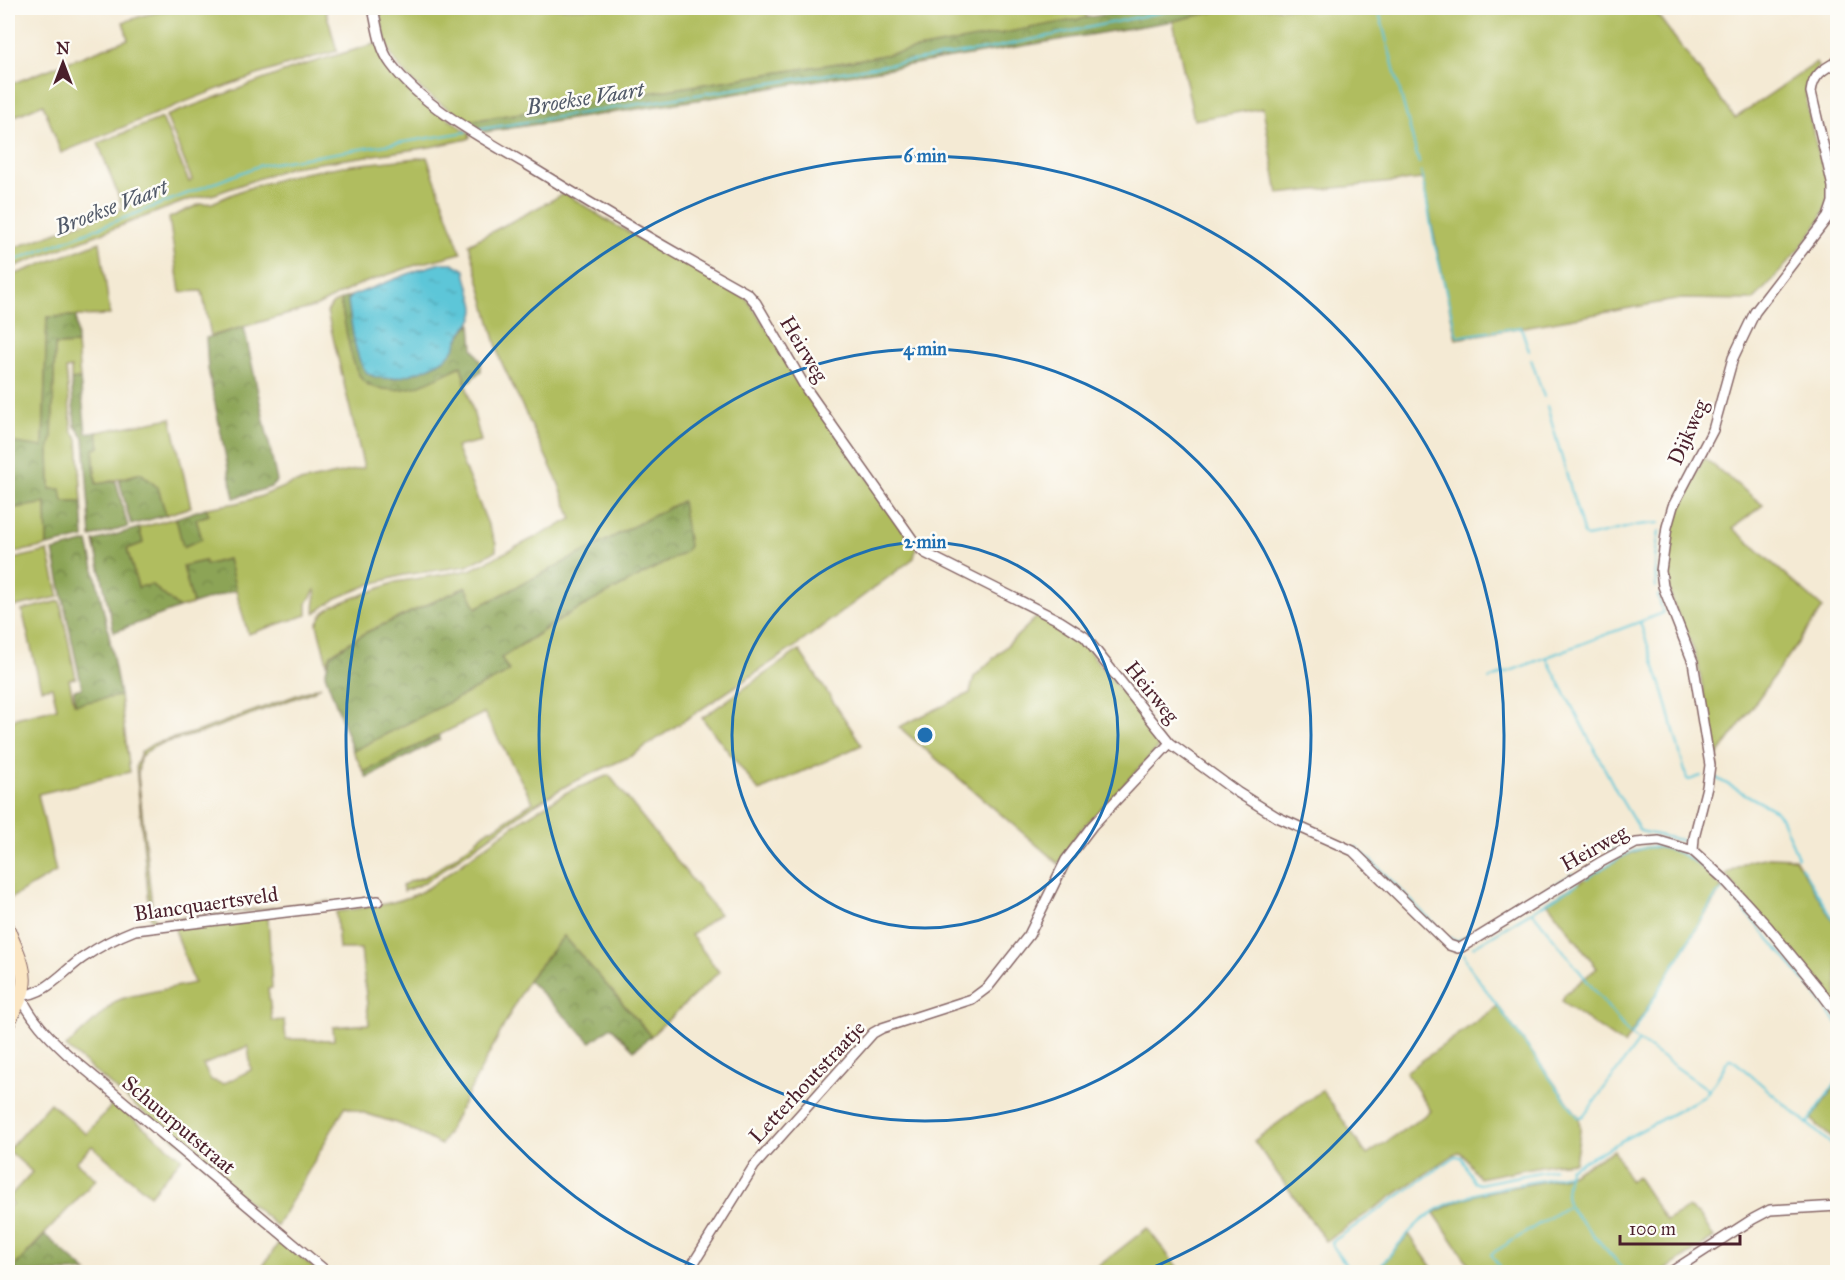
<svg xmlns="http://www.w3.org/2000/svg" width="1845" height="1280" viewBox="0 0 1845 1280" font-family="'IM FELL Great Primer',serif">
<defs>
<pattern id="forest-crowns" width="20" height="18" patternUnits="userSpaceOnUse" patternTransform="scale(1.5)"><rect width="20" height="18" fill="#8ca456"/><path d="M2 6a3 3 0 1 1 6 0M12 15a3 3 0 1 1 6 0" fill="none" stroke="#748547"/></pattern>
<pattern id="water-ripples" width="26" height="14" patternUnits="userSpaceOnUse" patternTransform="scale(1.5)"><rect width="26" height="14" fill="#5dc6d8"/><path d="M2 4q2-2 4 0t4 0M15 11q2-2 4 0t4 0" fill="none" stroke="#4fa0af"/></pattern>
</defs>
<rect width="100%" height="100%" fill="#fdfcf7"/>
<filter id="ink" filterUnits="userSpaceOnUse"><feTurbulence type="fractalNoise" baseFrequency=".0167" numOctaves="2"/><feDisplacementMap in="SourceGraphic" scale="12" xChannelSelector="R" yChannelSelector="G"/><feConvolveMatrix kernelMatrix="1 2 1 2 8 2 1 2 1" color-interpolation-filters="sRGB"/></filter>
<filter id="wash" filterUnits="userSpaceOnUse"><feTurbulence type="fractalNoise" baseFrequency=".008" numOctaves="4" result="noise"/><feDisplacementMap in="SourceGraphic" scale="24" xChannelSelector="R" yChannelSelector="G"/><feGaussianBlur stdDeviation="1.35" result="paint"/><feColorMatrix in="noise" values="0 0 0 0 0 0 0 0 0 0 0 0 0 0 0 0 0 1.4 0 .05"/><feComposite in="paint" operator="in"/></filter>
<g filter="url(#wash)">
<rect width="100%" height="100%" fill="#f4ead4"/>
<g fill="#b0bd5f" stroke="#7d6e45" stroke-width="1.5" fill-rule="evenodd">
<path d="M179,8H325L337,51C242,75 151,116 61,153L43,104L8,119V85L128,39L123,22L145,15Z"/>
<path d="M379,8H1085L1087,19L857,60L470,121C439,104 400,80 387,45C383,33 381,20 379,8Z"/>
<path d="M1230,8H1655L1653,9L1735,118L1816,63L1818,67C1813,73 1808,79 1806,87C1803,105 1823,168 1829,189C1828,197 1827,204 1824,212C1815,234 1771,283 1753,300L1681,299L1456,339L1422,179L1278,194L1263,108L1194,120L1173,21Z"/>
<polygon points="378,43 399,80 407,89 469,133 470,137 468,139 430,147 291,167 215,194 188,200 8,269 8,250 123,208 98,143 162,118 189,182 192,180 166,116 297,67"/>
<polygon points="427,157 461,253 419,264 358,285 317,306 211,336 202,291 180,292 169,218 200,204 212,203 242,190 293,175 343,166"/>
<path d="M565,193L611,223L688,263L747,299L916,549L914,558L796,646L631,756L571,783L534,805L424,883L404,891L402,886C409,879 420,880 428,875C450,861 470,847 489,829H493L533,802L484,713L364,772L353,751L509,671L501,658L565,617L682,502L476,608L466,587L367,632L331,654L327,663L317,624L323,613L335,605L396,582L470,570L572,519L558,482L500,359L469,244Z"/>
<polygon points="100,242 110,315 47,317 43,448 8,442 8,277"/>
<path d="M342,299L341,305L353,359L429,380L461,366L481,441L456,447L496,544V551L467,566L404,575L371,584L337,598L315,613C312,604 318,597 315,590L307,603V615L248,634L227,559L206,565L205,561L183,566L193,604L179,608L152,585L138,587L127,549L143,543L139,528L176,518L184,547L196,519L208,515L206,508L237,503L259,497L291,484L364,468L327,312L332,304Z"/>
<polygon points="77,344 80,379 71,380 71,368 66,369 72,431 78,439 82,502 62,503 50,489 49,449 52,438 55,345"/>
<polygon points="171,418 191,507 166,515 158,488 141,473 96,485 93,449 99,447 97,432"/>
<path d="M1704,458L1763,505L1733,528L1823,608L1713,762C1708,727 1705,691 1696,657C1689,635 1676,615 1670,593C1655,545 1682,499 1704,458Z"/>
<polygon points="46,503 47,546 8,554 8,509"/>
<polygon points="48,551 59,597 8,608 8,560"/>
<polygon points="60,601 76,678 69,679 74,703 120,696 130,772 38,794 56,872 8,900 8,726 16,718 57,708 52,687 41,689 22,610"/>
<polygon points="1037,617 1072,634 1084,645 1162,742 1159,747 1076,835 1059,864 899,727 970,693 974,677"/>
<polygon points="799,650 862,745 759,791 702,718"/>
<polygon points="321,686 314,691 201,733 160,744 152,748 140,757 138,775 152,906 154,917 158,920 331,901 153,922 150,916 136,766 141,752 153,744 199,731"/>
<path d="M609,775L719,914L691,935L719,972L651,1036L564,936L528,980L441,1145L402,1125L345,1107L277,1226L66,1047L116,1001L127,997L194,983L174,927L268,917L272,988L268,989L272,1021L284,1020L286,1039L334,1040L333,1027L369,1024L361,949H339L336,912C368,907 399,905 428,888L523,819L567,792ZM248,1046L251,1070L223,1084L211,1080L203,1065Z"/>
<path d="M1646,847C1682,847 1698,863 1722,888L1624,1045L1567,1006L1562,1001L1565,994L1597,968L1547,902L1620,858Z"/>
<polygon points="1769,857 1795,858 1837,927 1837,1015 1818,988 1725,874 1749,861"/>
<polygon points="1498,1006 1579,1117 1580,1132 1575,1162 1551,1164 1479,1178 1462,1153 1458,1152 1326,1241 1254,1141 1322,1090 1367,1155 1431,1111 1406,1072"/>
<polygon points="1837,1083 1837,1143 1811,1119"/>
<polygon points="50,1103 86,1134 114,1103 182,1158 150,1195 92,1146 76,1162 96,1179 14,1267 18,1272 8,1272 8,1208 12,1204 8,1198 32,1172 8,1150"/>
<polygon points="1614,1150 1630,1181 1637,1177 1666,1221 1688,1208 1700,1215 1714,1238 1662,1272 1474,1272 1434,1213 1460,1200 1478,1194 1566,1177"/>
<polygon points="1147,1228 1181,1272 1091,1272"/>
<polygon points="1409,1234 1435,1272 1375,1272"/>
<polygon points="280,1241 319,1272 259,1272"/>
</g>
<g fill="url(#forest-crowns)" stroke="#6b6240" stroke-width="1.5">
<polygon points="1139,8 1230,8 1173,21 704,99 485,132 470,121 857,60"/>
<path d="M351,296L348,302L393,379C408,375 436,368 446,357C456,347 460,333 471,323L473,348L481,362V371L466,384L461,366C446,373 430,382 414,387C399,391 370,392 361,378C349,360 346,326 341,305L342,299Z"/>
<polygon points="76,316 77,344 55,345 52,438 49,449 50,489 61,489 63,502 82,502 84,538 47,546 46,503 8,509 8,442 43,447 47,317"/>
<polygon points="244,327 277,481 271,487 234,498 208,369 206,338"/>
<polygon points="80,379 86,433 97,432 99,447 93,450 96,484 116,481 128,527 91,537 84,438 75,426 71,380"/>
<polygon points="141,473 158,488 166,515 131,525 119,480"/>
<polygon points="682,501 689,546 685,552 565,616 501,658 509,671 503,675 353,751 325,674 331,654 367,632 466,587 476,608"/>
<polygon points="206,508 209,515 196,519 202,539 183,547 176,518"/>
<polygon points="139,528 143,543 127,549 138,587 152,585 179,608 114,632 94,541"/>
<polygon points="88,542 108,630 120,696 75,704 74,690 82,688 53,551"/>
<polygon points="228,559 236,590 193,604 183,566 205,561 206,565"/>
<polygon points="439,735 440,739 367,778 364,772"/>
<polygon points="564,936 651,1036 634,1050 611,1027 591,1042 528,980"/>
<polygon points="45,1235 87,1272 18,1272 13,1268"/>
</g>
<path fill="url(#water-ripples)" stroke="#547282" stroke-width="1.5" d="M441,263H453L465,270C466,283 475,298 475,309C475,318 470,323 464,329C458,336 457,346 451,353C437,369 378,391 364,369C354,354 351,320 348,301L351,296L421,269Z"/>
<g fill="none" stroke-linecap="round" stroke-linejoin="round">
<g stroke="#5dc6d8" stroke-width="2">
<polyline points="1378,8 1419,163"/>
<polyline points="475,130 987,49 1181,8"/>
<polyline points="1421,171 1434,241 1456,333 1458,336 1461,336 1521,327 1529,351"/>
<polyline points="8,263 261,165 466,132"/>
<polyline points="1531,359 1544,397"/>
<polyline points="1547,406 1584,535 1587,537 1638,525 1659,523"/>
<polyline points="1656,587 1655,559 1659,531"/>
<polyline points="1640,622 1664,694 1687,779 1689,780 1701,776"/>
<polyline points="1546,657 1619,796 1640,831 1684,841"/>
<polyline points="1489,679 1663,613 1658,595"/>
<polyline points="1716,778 1776,811 1781,817 1798,857"/>
<polyline points="1356,847 1379,868 1435,925"/>
<polyline points="1609,852 1630,840"/>
<polyline points="1801,866 1838,927"/>
<path d="M1587,878C1604,868 1622,854 1640,849C1669,840 1698,862 1718,881"/>
<polyline points="1532,911 1629,1034 1709,1090"/>
<polyline points="1447,937 1457,941 1465,937 1573,874"/>
<polyline points="1473,947 1579,883"/>
<polyline points="1464,954 1468,965 1579,1118 1583,1117 1639,1041"/>
<polyline points="1631,1036 1717,894 1725,888 1806,982 1838,1024"/>
<polyline points="1807,1124 1838,1079"/>
<polyline points="1351,1272 1333,1246 1332,1242 1456,1156 1461,1157 1474,1182 1479,1184 1555,1169"/>
<path d="M1374,1272C1391,1256 1404,1235 1421,1221C1460,1188 1520,1186 1567,1175"/>
<polyline points="1503,1272 1491,1254 1568,1206"/>
<polyline points="1626,1272 1568,1206 1566,1194 1569,1169 1703,1097 1711,1088 1729,1059 1732,1059 1838,1150"/>
</g>
</g>
</g>
<g filter="url(#ink)">
<g fill="none" stroke-linecap="round" stroke-linejoin="round">
<defs>
<g id="street">
<path d="M373,8C377,26 379,48 391,64C421,105 482,138 526,164C599,209 673,252 748,294L756,303L807,390L917,546L925,553L1060,621L1085,637L1170,743L1237,792L1277,817L1353,851L1449,945L1458,948L1462,947L1599,863L1636,843L1659,841L1693,851L1724,879L1768,927L1818,988L1838,1015"/>
<path d="M1693,851L1694,838L1707,787L1710,765L1693,662L1663,586L1661,571L1667,527L1673,506L1713,430L1733,358L1755,312L1828,217L1833,202V187L1811,92C1813,75 1823,69 1838,61"/>
<path d="M327,1272L67,1054C47,1035 32,1020 20,995C46,996 64,970 84,957C100,946 117,937 135,930L378,901"/>
<polyline points="688,1272 754,1166 873,1033 882,1028 972,999 988,987 1029,935 1066,860 1092,826 1170,743"/>
<polyline points="1671,1272 1753,1219 1770,1210 1838,1206"/>
</g>
<path id="secondary" d="M8,930C14,947 27,968 23,987C21,999 13,1011 8,1023"/>
</defs>
<use href="#street" stroke="#866666" stroke-width="12"/>
<use href="#secondary" stroke="#866666" stroke-width="16"/>
<use href="#street" stroke="#fff" stroke-width="9"/>
<use href="#secondary" stroke="#fbe6c3" stroke-width="14"/>
</g>
</g>
<g fill="none" stroke="#1f6fb2" stroke-width="3">
<circle cx="925" cy="735" r="193"/>
<circle cx="925" cy="735" r="386"/>
<path d="M708 1272A579 579 0 1 1 1142 1272"/>
</g>
<g text-anchor="middle" dominant-baseline="central" stroke-width="5" stroke-linejoin="round" paint-order="stroke">
<g font-size="21" fill="#4a1f2b" stroke="#fdfcf7">
<text transform="translate(804 349) rotate(59)">Heirweg</text>
<text transform="translate(1688 432) rotate(-66)">Dijkweg</text>
<text transform="translate(1152 692) rotate(51)">Heirweg</text>
<text transform="translate(1594 848) rotate(-29)">Heirweg</text>
<text transform="translate(206 904) rotate(-8)">Blancquaertsveld</text>
<text transform="translate(807 1082) rotate(-47)">Letterhoutstraatje</text>
<text transform="translate(179 1125) rotate(40)">Schuurputstraat</text>
</g>
<g font-size="22" font-style="italic" fill="#515968" stroke="#fdfcf7">
<text transform="translate(585 98) rotate(-9)">Broekse Vaart</text>
<text transform="translate(111 207) rotate(-21)">Broekse Vaart</text>
</g>
</g>
<circle cx="925" cy="735" r="9" fill="#1f6fb2" stroke="#fdfcf7" stroke-width="3"/>
<g font-size="18" text-anchor="middle" font-weight="bold" fill="#1f6fb2" stroke="#fdfcf7" stroke-width="5" stroke-linejoin="round" paint-order="stroke">
<text x="925" y="162">6 min</text>
<text x="925" y="355">4 min</text>
<text x="925" y="548">2 min</text>
</g>
<rect width="1845" height="1280" fill="none" stroke="#fdfcf7" stroke-width="30"/>
<g transform="translate(63 63)" stroke="#fdfcf7" stroke-width="4.5" paint-order="stroke">
<path d="M0-4.5L10 22L0 15L-10 22Z" fill="#4a1f2b"/>
<text y="-9" font-size="16" font-weight="bold" text-anchor="middle" fill="#4a1f2b">N</text>
</g>
<path d="M1620 1235v9h120v-9" fill="none" stroke="#4a1f2b" stroke-width="3"/>
<text x="1629" y="1235" font-size="18" fill="#4a1f2b" stroke="#fdfcf7" stroke-width="4.5" paint-order="stroke">100 m</text>
</svg>
